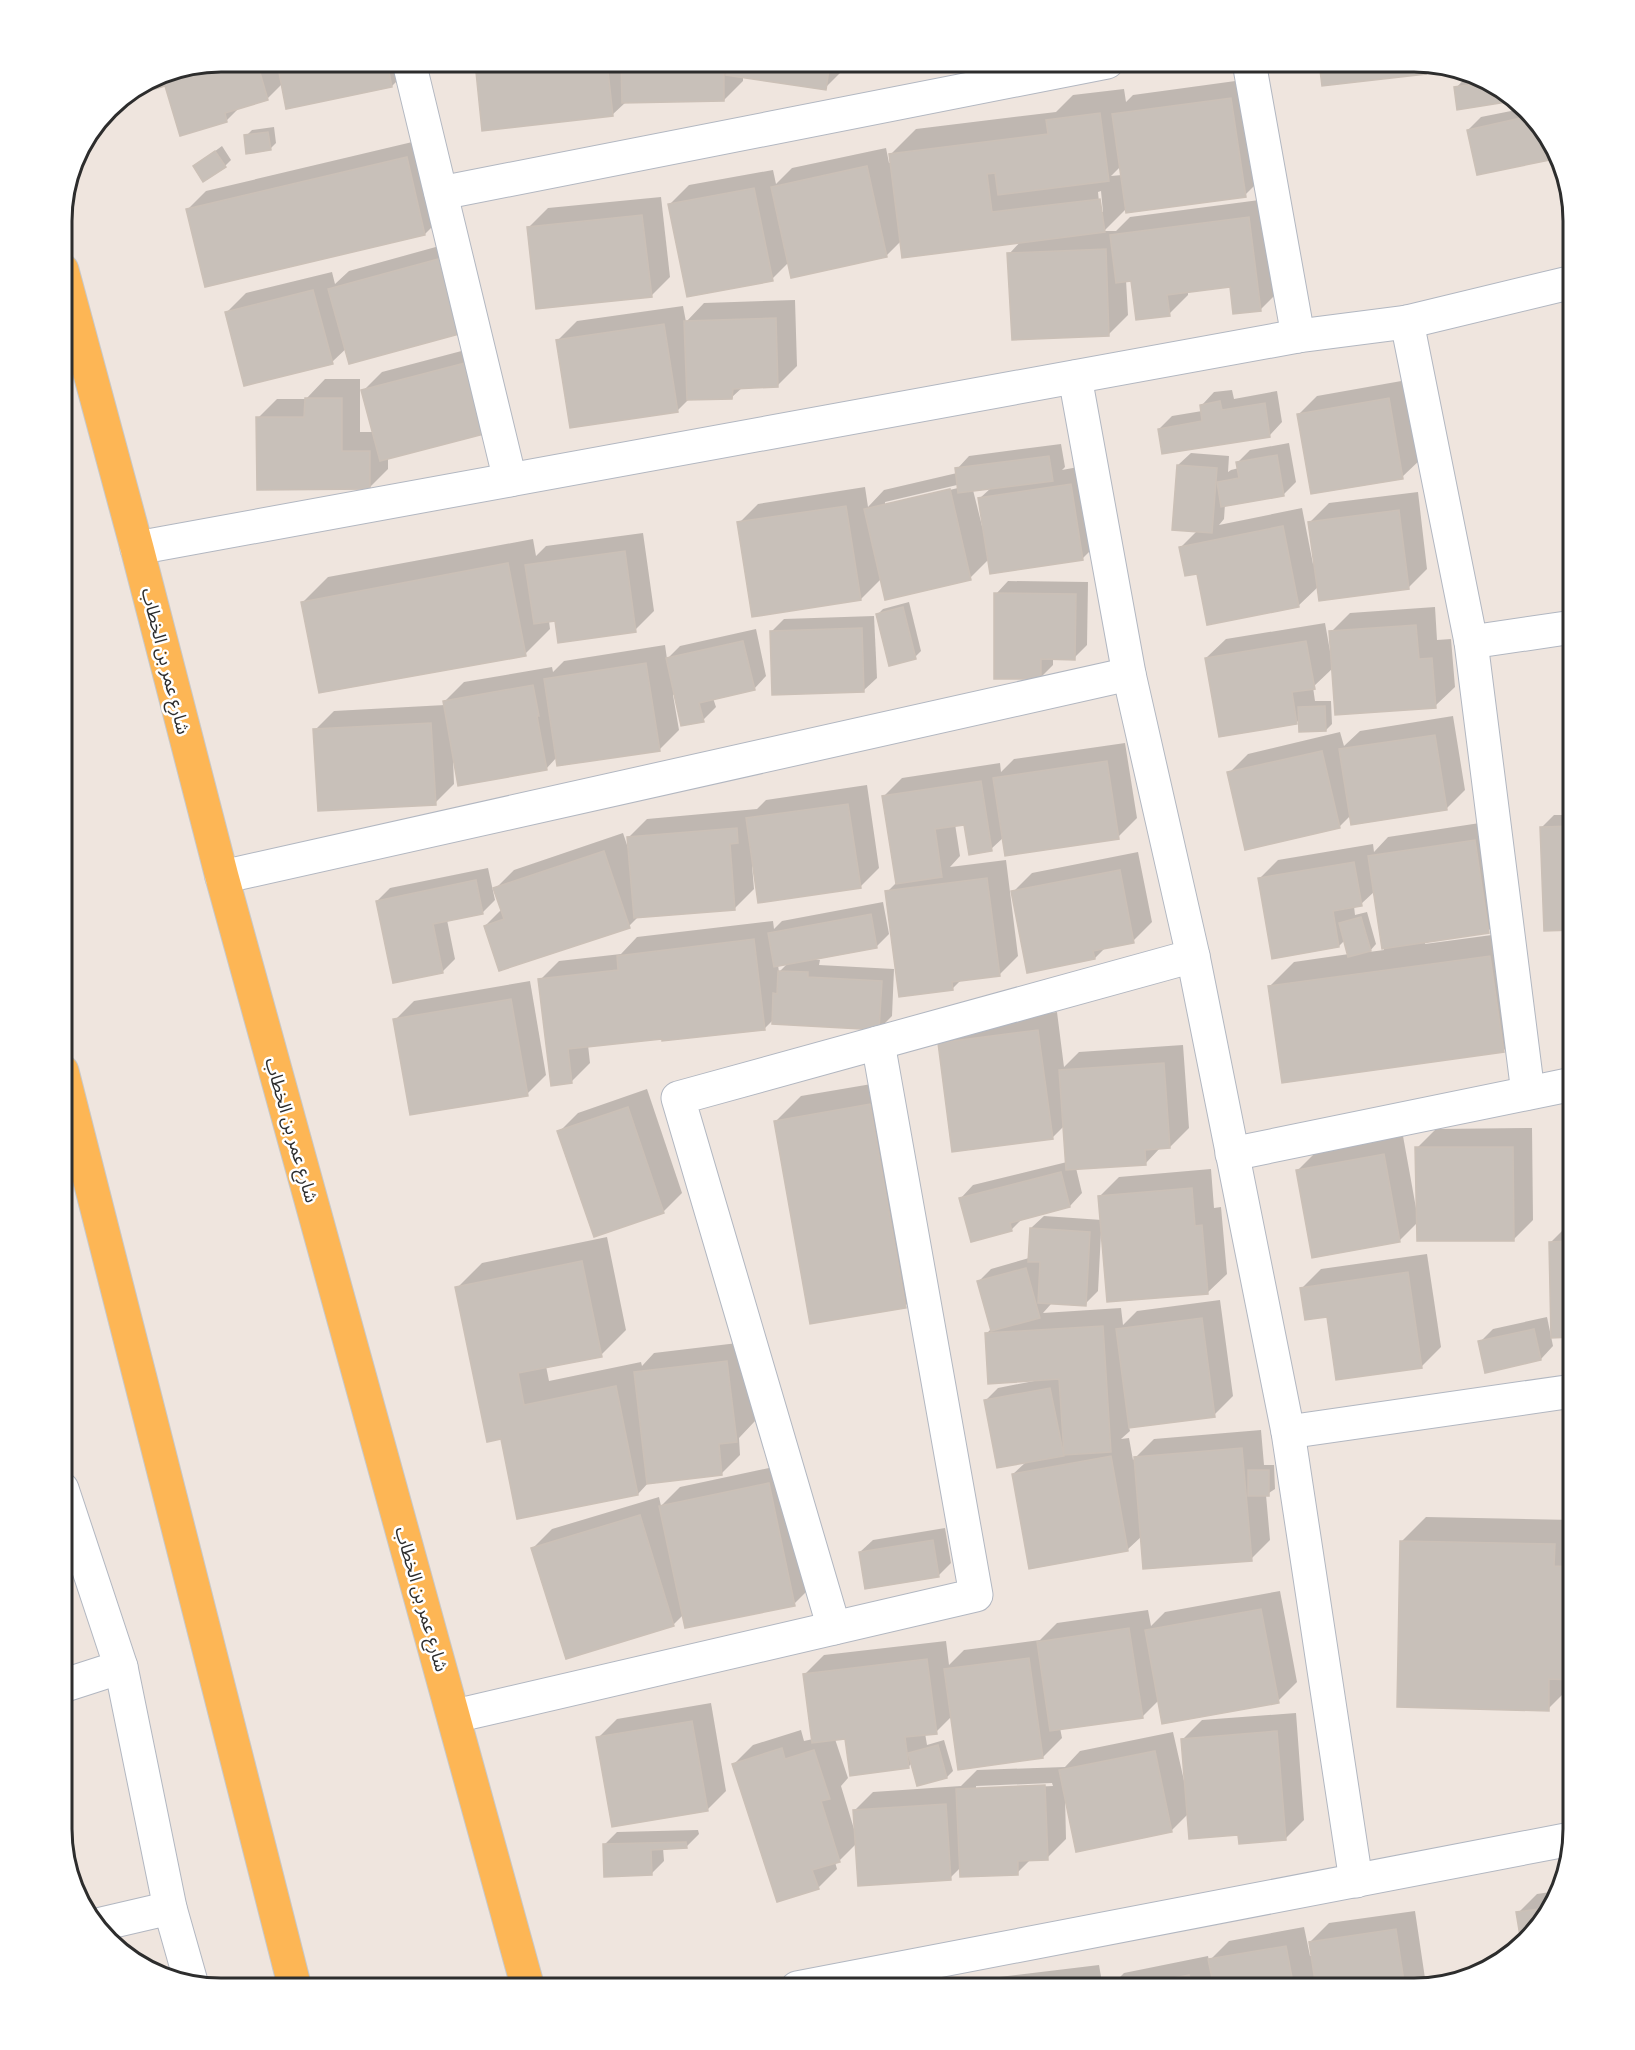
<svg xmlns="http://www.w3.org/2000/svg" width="1635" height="2050" viewBox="0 0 1635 2050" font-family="Mulish,'Noto Sans Arabic',sans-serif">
<rect width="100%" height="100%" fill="#efe5de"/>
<g fill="#0003" fill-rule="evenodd">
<polygon points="221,62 410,62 411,67 392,86 283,83 267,99 240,107 226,121 166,84 135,93 134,90 160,74"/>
<polygon points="476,62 846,62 844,69 825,88 743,76 743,81 724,100 626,102 612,115 483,129"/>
<polygon points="1321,62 1424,62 1433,65 1425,72 1323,84"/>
<polygon points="1468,75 1493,83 1512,100 1459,108 1456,88"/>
<path d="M1250,79L1264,176L1245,195L1127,208L1104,231H1116L1130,217L1267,199L1279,291L1260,310L1231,285L1188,291V295L1169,314L1132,280H1126L1128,315L1109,334L1009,254L1021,241L902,240L887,255L789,262L772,279L670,204L689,185L773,170L776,184L792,168L886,148L889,163L892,162L891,154L916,129L1056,112L1073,95L1124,89L1126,102L1133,95ZM1121,166L1122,175L1111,176ZM1101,191L1103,212H1100L1098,192Z"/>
<polygon points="1521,109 1546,132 1554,158 1468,130 1481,117"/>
<polygon points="274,127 276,143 270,149 246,136 252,130"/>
<polygon points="425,139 444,215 425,234 187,210 206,191"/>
<polygon points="222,146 231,160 225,166 195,166"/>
<polygon points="661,197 670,277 651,296 529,227 548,208"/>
<polygon points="461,240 332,362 227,312 246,293 332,272 335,284 349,271"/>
<polygon points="795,300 797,366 778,385 743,387 732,397 689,399 678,410 558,340 577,321 683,306 686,322 704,303"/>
<polygon points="488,344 388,458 388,469 369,488 258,418 277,399 306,399 325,379 360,379 360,432 374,432 363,391 382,372"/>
<polygon points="1407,380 1422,458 1402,477 1298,415 1317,396"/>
<polygon points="1232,390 1234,399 1277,391 1282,422 1270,435 1159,429 1172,416 1202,411 1202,405 1214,392"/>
<polygon points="1289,443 1296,482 1283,495 1225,504 1224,519 1219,525 1302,508 1313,564 1316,563 1310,522 1329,503 1418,492 1427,569 1408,588 1319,586 1298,606 1198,572 1181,547 1198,530 1178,465 1191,453 1229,456 1228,472 1231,470 1239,468 1238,462 1250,450"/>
<path d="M1061,444L1065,467L1062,470L1089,465L1101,540L1082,559H989L970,578H882L861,599L739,523L758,504L865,487L868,507L884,490L957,473V469L969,456ZM957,485L958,488L885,505V502ZM991,488L980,498L984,525L982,526L973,490Z"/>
<polygon points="643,533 654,611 635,630 557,620 549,621 550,629 525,654 303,602 328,577 533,539 536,556 546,546"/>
<polygon points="1008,581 1088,582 1087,645 1074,658 1053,658 1053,665 1040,678 996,594"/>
<polygon points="909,602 921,651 915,657 877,615 883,609"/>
<polygon points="1435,607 1437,640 1451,639 1455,687 1435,706 1333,668 1313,687 1315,701 1331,701 1332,724 1326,730 1300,719 1296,723 1206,658 1226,639 1325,623 1330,651 1332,650 1331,632 1350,613"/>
<polygon points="874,616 877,678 864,690 771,632 784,619"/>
<polygon points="756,629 766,676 754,689 713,698 716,707 703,720 675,694 673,695 679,730 660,749 559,765 557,757 546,769 453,758 454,784 435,803 315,730 334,711 445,705 445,701 464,682 552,667 553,672 564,661 665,645 667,659 680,646"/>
<polygon points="1453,716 1465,790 1446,809 1351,815 1339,827 1229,773 1248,754 1340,732 1344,746 1360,731"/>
<polygon points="1125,743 1137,818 1118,837 1004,837 991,849 966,823 955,824 960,856 950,867 1006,860 1018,956 999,975 961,980 952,989 887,892 897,882 883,797 902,778 1000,763 1001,772 1014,759"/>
<polygon points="867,785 879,868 860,887 754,864 752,865 754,889 735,908 639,916 629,926 485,926 502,909 495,889 514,870 623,833 628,848 628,838 647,819 757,809 766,800"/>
<polygon points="1554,815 1573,815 1573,929 1545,930 1541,828"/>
<path d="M1493,821L1507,912L1488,931L1425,941V944L1514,932L1528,1026L1503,1051L1269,987L1294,962L1349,954L1345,940L1339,946L1259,879L1278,860L1373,844L1374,852L1388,837ZM1375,891L1384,950L1369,952L1376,944L1367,912L1355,915L1354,906L1361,904Z"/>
<polygon points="1138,852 1152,922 1133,941 1106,947 1095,958 1029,971 1013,892 1032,873"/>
<polygon points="488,868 495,900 482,913 447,920 455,959 442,972 377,901 390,888"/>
<path d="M883,902L889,934L876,947L813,959L820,960L819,965L894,969L892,1016L879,1029L774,1019L765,1028L588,1045L590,1063L571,1082L540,980L559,961L621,954L637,937L773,921L774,929L782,921ZM788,963L779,972L778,965Z"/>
<polygon points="530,981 546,1075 527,1094 395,1020 414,1001"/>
<polygon points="1057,1012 1064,1067 1079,1052 1183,1045 1189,1128 1170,1147 1161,1147 1145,1164 1076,1168 1082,1193 1070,1206 1023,1218 1011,1230 961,1198 973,1185 1067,1162 1064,1126 1052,1138 940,1044 959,1025"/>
<polygon points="895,1080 930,1281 905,1306 776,1121 801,1096"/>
<polygon points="647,1089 682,1193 663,1212 559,1132 578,1113"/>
<polygon points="1532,1128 1533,1220 1514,1239 1418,1222 1399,1241 1298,1170 1317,1151 1403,1136 1416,1208 1418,1208 1417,1148 1436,1129"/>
<polygon points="1211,1169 1214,1208 1221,1207 1227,1274 1207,1293 1101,1233 1098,1291 1085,1304 1051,1304 1043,1313 1121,1308 1123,1325 1137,1311 1220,1300 1233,1396 1214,1415 1129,1427 1130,1431 1121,1439 1129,1438 1133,1460 1154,1439 1261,1430 1264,1465 1274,1465 1275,1489 1266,1495 1270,1540 1251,1559 1142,1536 1127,1550 1013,1474 1026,1462 985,1401 998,1388 1034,1381 986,1334 992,1328 978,1282 991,1269 1029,1258 1031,1228 1044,1216 1102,1220 1100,1196 1119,1177"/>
<polygon points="1570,1223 1573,1223 1573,1336 1553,1336 1551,1242"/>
<polygon points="607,1237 626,1330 601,1355 546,1366 549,1381 641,1362 642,1366 654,1353 746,1342 755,1421 739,1438 740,1455 721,1474 649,1482 638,1494 502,1437 457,1288 482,1263"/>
<polygon points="1427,1254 1441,1347 1422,1366 1302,1288 1321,1269"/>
<polygon points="1547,1317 1553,1346 1541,1359 1480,1342 1493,1329"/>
<polygon points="788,1464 813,1585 794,1604 684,1614 673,1625 533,1548 552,1529 659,1497 661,1506 680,1487"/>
<polygon points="1426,1517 1573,1520 1573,1684 1548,1709 1401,1542"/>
<polygon points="945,1528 951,1563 938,1576 860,1552 873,1540"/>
<path d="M1280,1591L1297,1682L1278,1701L1159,1700L1143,1716L1060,1728L1062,1738L1043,1757L952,1716L936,1732L925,1733L927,1745L944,1740L953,1771L947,1777L912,1763L908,1767L846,1737L835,1739L848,1778L841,1786L854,1829V1811L873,1792L961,1786L977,1770L1065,1767L1080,1751L1173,1732L1185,1785H1187L1183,1739L1202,1720L1296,1713L1304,1820L1285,1839L1240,1833L1189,1813L1171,1831L1065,1796L1066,1839L1047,1858L1031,1859L1017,1873L961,1867L950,1878L856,1844L839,1861L835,1862L837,1869L818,1888L734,1764L753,1745L801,1730L804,1741L813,1739L805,1674L824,1655L946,1641L949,1665L964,1650L1040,1640L1057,1623L1148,1610L1151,1626L1165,1612ZM1052,1783L1053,1786L976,1789V1786Z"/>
<polygon points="711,1703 726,1791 707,1810 598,1738 617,1719"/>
<polygon points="698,1830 699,1834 686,1847 663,1848 664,1861 651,1874 605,1844 617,1832"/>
<polygon points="1557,1891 1552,1908 1522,1941 1518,1913 1537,1894"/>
<polygon points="1415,1911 1426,1985 1414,1988 1109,1988 1124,1973 1208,1956 1209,1961 1229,1941 1304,1927 1310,1956 1313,1956 1310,1942 1329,1923"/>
<polygon points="1099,1965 1103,1988 980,1988 991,1978"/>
</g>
<g fill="#c8c0b9" stroke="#cbc0b7" stroke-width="1.5">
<polygon points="221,62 257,62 268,100 225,113 227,122 180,136 165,86 134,95 133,91 160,74 166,72 167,76"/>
<polygon points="277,62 387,62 392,87 286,109"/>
<polygon points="475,62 607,62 613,116 482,131"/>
<polygon points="621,62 724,62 724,101 622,103"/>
<polygon points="728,62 830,62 826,90 726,75"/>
<polygon points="858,62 895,62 859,67"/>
<polygon points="1319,62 1424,62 1426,74 1322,86"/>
<polygon points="1490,82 1513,101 1457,110 1454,87"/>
<polygon points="1231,98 1246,197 1126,213 1112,114"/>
<polygon points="1100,113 1109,181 998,195 995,173 987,174 992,212 1100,199 1105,232 902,258 889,154 1048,134 1046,120"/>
<polygon points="1529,116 1546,132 1555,159 1477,175 1467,130"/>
<polygon points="268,132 271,150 246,154 244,135"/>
<polygon points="215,151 226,167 203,182 193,166"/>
<polygon points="407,157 425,235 205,287 186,209"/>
<polygon points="867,166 887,257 791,278 771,187"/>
<polygon points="754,188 773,281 687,297 668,204"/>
<polygon points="642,215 652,297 536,309 527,227"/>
<polygon points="1249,217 1261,311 1233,314 1230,287 1167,295 1170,316 1136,320 1131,281 1116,283 1110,235"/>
<polygon points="1106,249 1109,336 1012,340 1007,253"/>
<polygon points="442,258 463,333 349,364 328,289"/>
<polygon points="313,290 333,364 244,386 225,312"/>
<polygon points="776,318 778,387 733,389 732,399 687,400 684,321"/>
<polygon points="664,324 678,412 570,428 556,340"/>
<polygon points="469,362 488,433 380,461 361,390"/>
<polygon points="305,398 342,398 342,451 370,451 370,489 257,490 256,417 304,417"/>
<polygon points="1389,398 1403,479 1311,494 1297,414"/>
<polygon points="1220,401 1222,410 1265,403 1270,437 1162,454 1158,429 1202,421 1200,405"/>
<polygon points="1277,455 1284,496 1221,507 1217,482 1239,478 1236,462"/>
<polygon points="1049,456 1053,481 958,493 955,468"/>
<polygon points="1177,465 1217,468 1212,533 1172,530"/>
<polygon points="1071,484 1083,560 990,574 978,498"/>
<polygon points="950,489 971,580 885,600 864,509"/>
<polygon points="846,506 861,600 752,617 737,522"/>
<polygon points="1399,510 1409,589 1319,601 1308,522"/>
<polygon points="1283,526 1299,607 1207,625 1197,574 1185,576 1179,547"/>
<polygon points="625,551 636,632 558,643 555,621 534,624 525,565"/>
<polygon points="508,563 526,656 319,693 301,602"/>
<polygon points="994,593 1076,594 1075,660 1041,659 1041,679 994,679"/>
<polygon points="903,607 916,659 889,666 876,614"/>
<polygon points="1416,625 1419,659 1432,658 1436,708 1335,715 1329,631"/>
<polygon points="862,628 864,692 772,695 770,631"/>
<polygon points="743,641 755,690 699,703 704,722 681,726 666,658"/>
<polygon points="1306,641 1315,689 1292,692 1297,724 1219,737 1205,658"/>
<polygon points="646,663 660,751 557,766 544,679"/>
<polygon points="533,685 539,716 537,716 547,770 458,786 443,701"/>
<polygon points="1325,706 1326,731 1299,732 1298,707"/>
<polygon points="431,723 436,805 318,811 313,729"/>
<polygon points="1435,735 1447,810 1351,825 1339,749"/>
<polygon points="1322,751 1340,828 1245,850 1227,772"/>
<polygon points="1107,761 1119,839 1005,856 993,778"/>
<polygon points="981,781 992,851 969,855 964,825 935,829 942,877 896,884 882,796"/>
<polygon points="848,804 861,888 758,903 746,818"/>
<polygon points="1573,826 1573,930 1544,931 1540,827"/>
<polygon points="737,828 738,843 730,844 735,910 634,918 627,837"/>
<polygon points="1475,840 1489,933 1382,949 1368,856"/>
<polygon points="604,851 630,928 499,971 484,926 504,919 493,888"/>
<polygon points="1354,862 1362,906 1333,911 1339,947 1272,959 1258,878"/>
<polygon points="1120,870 1134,943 1093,951 1095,959 1027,973 1011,891"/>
<polygon points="987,878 1000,976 952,982 953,990 899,997 885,891"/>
<polygon points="476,880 483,914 433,924 443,973 393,983 376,901"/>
<polygon points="871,914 877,948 774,967 768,933"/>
<polygon points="1361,917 1371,951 1348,957 1339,923"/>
<polygon points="754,939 765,1030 662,1041 662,1039 568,1049 572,1083 551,1086 538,979 618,970 617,956"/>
<polygon points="1490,956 1504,1052 1282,1083 1268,986"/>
<polygon points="778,971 808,972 808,977 882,981 879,1030 772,1024 773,993 777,994"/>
<polygon points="511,999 528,1096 410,1115 393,1019"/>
<polygon points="1038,1030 1053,1139 952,1152 938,1043"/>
<polygon points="1164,1063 1170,1148 1145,1150 1146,1165 1066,1170 1059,1070"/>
<polygon points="870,1104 906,1308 810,1324 774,1121"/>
<polygon points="628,1107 664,1213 594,1237 557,1131"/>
<polygon points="1415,1147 1513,1147 1514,1241 1417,1241"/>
<polygon points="1384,1154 1400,1242 1312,1258 1296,1170"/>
<polygon points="1061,1172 1070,1207 1010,1223 1012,1231 971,1242 959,1198"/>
<polygon points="1192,1188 1195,1226 1202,1225 1208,1294 1107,1302 1098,1196"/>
<polygon points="1030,1228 1090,1232 1086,1306 1038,1303 1040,1262 1028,1262"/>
<polygon points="1573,1241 1573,1337 1551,1338 1549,1242"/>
<polygon points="582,1261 602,1357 518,1373 524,1405 616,1386 638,1495 517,1519 501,1439 487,1442 455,1287"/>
<polygon points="1026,1268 1040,1318 991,1331 977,1281"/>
<polygon points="1408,1272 1422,1368 1336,1380 1327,1317 1305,1320 1300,1288"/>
<polygon points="1202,1318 1215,1417 1129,1428 1116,1329"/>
<polygon points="1103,1326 1111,1452 1064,1455 1059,1379 988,1384 985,1333"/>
<polygon points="1534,1329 1541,1360 1485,1373 1478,1341"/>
<polygon points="727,1361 737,1442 719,1444 722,1475 647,1484 634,1372"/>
<polygon points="1050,1388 1064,1456 997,1468 984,1400"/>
<polygon points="1242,1448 1252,1561 1143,1569 1134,1457"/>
<polygon points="1111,1456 1128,1551 1029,1569 1012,1474"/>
<rect x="1248" y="1470" width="21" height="26"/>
<polygon points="769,1483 795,1606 685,1628 659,1506"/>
<polygon points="640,1515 674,1626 566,1659 531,1548"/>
<polygon points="933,1540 939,1577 865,1589 859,1552"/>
<polygon points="1400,1541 1555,1544 1554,1566 1573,1567 1573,1680 1549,1679 1549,1711 1397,1707"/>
<polygon points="1261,1609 1279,1703 1162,1724 1145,1630"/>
<polygon points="1129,1628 1143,1718 1050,1731 1037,1642"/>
<polygon points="1029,1658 1043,1758 958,1770 944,1669"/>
<polygon points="927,1659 937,1734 905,1737 909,1768 850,1776 845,1739 812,1743 803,1674"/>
<polygon points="692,1721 708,1811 612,1827 596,1737"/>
<polygon points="1277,1731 1286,1840 1239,1844 1238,1835 1189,1839 1181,1739"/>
<polygon points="938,1745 947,1778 917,1786 908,1753"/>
<polygon points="782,1748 785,1759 814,1750 830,1799 821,1801 840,1862 812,1870 819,1889 777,1902 732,1764"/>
<polygon points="1155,1751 1172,1832 1076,1852 1059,1770"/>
<polygon points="1045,1785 1048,1860 1018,1861 1018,1875 960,1877 956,1789"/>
<polygon points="946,1804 951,1880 858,1886 853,1810"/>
<polygon points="686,1842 687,1848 651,1850 652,1875 604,1877 603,1844"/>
<polygon points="1553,1907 1552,1908 1521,1942 1516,1912"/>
<polygon points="1396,1929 1405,1988 1316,1988 1309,1942"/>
<polygon points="1286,1946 1294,1988 1214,1988 1208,1959"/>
<polygon points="1189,1975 1192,1988 1118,1988"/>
<polygon points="1081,1983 1082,1988 1035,1988"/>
</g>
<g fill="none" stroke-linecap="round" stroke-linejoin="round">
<defs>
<g id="street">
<polyline points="409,62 510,480"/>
<polyline points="1249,62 1298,336"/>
<polyline points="441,193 1107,62"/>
<polyline points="1407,322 1471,642 1528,1093"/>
<polyline points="1075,377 1129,674 1193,956 1288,1432 1356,1881"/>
<polyline points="137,548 1298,336 1407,322 1573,282"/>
<polyline points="1471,642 1573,627"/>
<polyline points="222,877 1129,674"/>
<polyline points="1232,1154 1573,1084"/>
<polyline points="1288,1432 1573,1391"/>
<polyline points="62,1489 121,1667 170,1908"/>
<polyline points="834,1628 678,1098 1193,956"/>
<polyline points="62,1686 121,1667"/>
<polyline points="455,1716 976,1595 878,1043"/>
<polyline points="97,1925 170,1908 191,1982"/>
<polyline points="797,1988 1571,1839"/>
</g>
<g id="primary">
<polyline points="62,270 137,548 222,877 528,1988"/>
<polyline points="62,1071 295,1988"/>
</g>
</defs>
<use href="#street" stroke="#b2b7c1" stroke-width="35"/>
<use href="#primary" stroke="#c8c8c8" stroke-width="35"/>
<use href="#street" stroke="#fff" stroke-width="33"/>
<use href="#primary" stroke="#fdb655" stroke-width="33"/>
</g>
<g text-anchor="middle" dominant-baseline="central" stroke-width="5" stroke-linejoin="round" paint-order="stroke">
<g font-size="18" fill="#2d2d2d" stroke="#fff">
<text transform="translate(166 661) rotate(76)">شارع عمر بن الخطاب</text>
<text transform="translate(292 1130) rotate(74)">شارع عمر بن الخطاب</text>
<text transform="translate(422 1599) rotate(74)">شارع عمر بن الخطاب</text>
</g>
</g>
<path d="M0 0H1635V2050H0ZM221 72H1414A149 149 0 0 1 1563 221V1829A149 149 0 0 1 1414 1978H221A149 149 0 0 1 72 1829V221A149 149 0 0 1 221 72Z" fill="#fff" fill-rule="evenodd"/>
<path fill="none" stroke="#2d2d2d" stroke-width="3" d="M221 72H1414A149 149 0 0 1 1563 221V1829A149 149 0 0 1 1414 1978H221A149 149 0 0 1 72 1829V221A149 149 0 0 1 221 72Z"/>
</svg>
